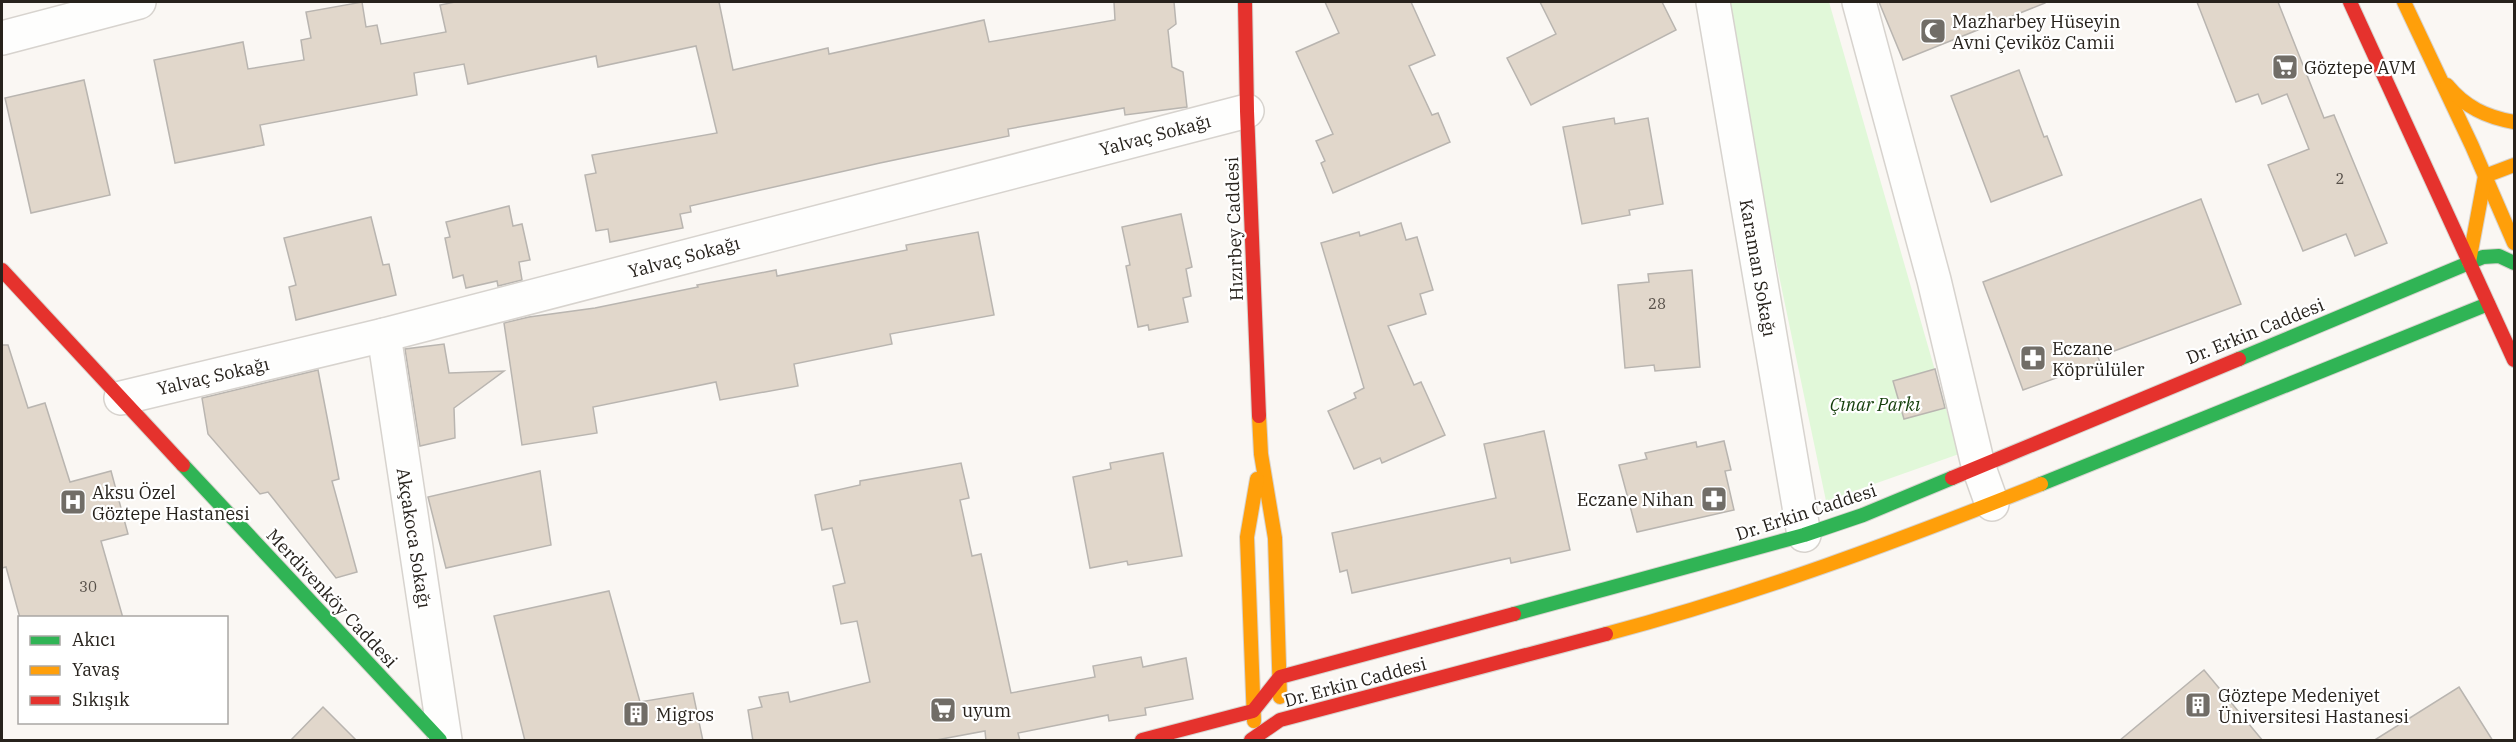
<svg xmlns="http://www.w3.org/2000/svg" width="2516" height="742" viewBox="0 0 2516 742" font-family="'IBM Plex Serif',serif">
<rect width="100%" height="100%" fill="#faf7f3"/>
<polygon fill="#e1f8d9" points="1722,2 1829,2 1959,454 1826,501"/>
<g fill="#e1d7cb" stroke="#b9b5b0" stroke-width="1.5">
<polygon points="362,2 366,27 377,25 381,44 446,32 440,5 455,2 719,2 733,70 828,48 829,54 984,20 989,42 1115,20 1114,2 1174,2 1176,24 1168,30 1172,67 1183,72 1187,107 1125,115 1124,108 1008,129 1009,136 880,163 690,206 691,212 680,214 683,228 610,242 608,229 596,231 585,175 596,173 592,155 717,133 696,46 598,67 596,56 468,84 464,64 414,73 417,95 260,125 264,145 175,163 154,60 243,42 248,69 304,60 301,40 311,38 306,12"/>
<polygon points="1325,2 1411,2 1435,55 1409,66 1432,115 1438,113 1450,142 1333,193 1321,163 1325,161 1316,141 1333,134 1296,52 1339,33"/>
<polygon points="1540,2 1662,2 1676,30 1531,105 1507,58 1556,34"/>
<polygon points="1879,2 2045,2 2045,3 1903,60"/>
<polygon points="2197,2 2278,2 2324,118 2334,115 2387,243 2355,256 2346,234 2303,251 2268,165 2309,149 2287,94 2262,104 2258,94 2236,102"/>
<polygon points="2019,70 2044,137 2047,136 2062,175 1991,202 1951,96"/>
<polygon points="84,80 110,195 31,213 5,98"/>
<polygon points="1614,118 1615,124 1648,118 1663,204 1629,210 1630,215 1582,224 1563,127"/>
<polygon points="2201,199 2241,304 2098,357 2100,362 2023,390 1983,282"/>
<polygon points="509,206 513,226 522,224 530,260 519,262 522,280 498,286 497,281 466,288 463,275 453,278 445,238 450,237 446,222"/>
<polygon points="1181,214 1192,267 1186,269 1191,296 1183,298 1188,322 1149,330 1148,325 1138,327 1126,266 1130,265 1122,227"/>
<polygon points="371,217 383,265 389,264 396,295 296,320 289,287 296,285 284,238"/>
<polygon points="1401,223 1406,240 1417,237 1433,290 1420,294 1426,314 1388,326 1414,385 1421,382 1445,435 1382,463 1380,458 1354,469 1328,411 1356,398 1354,393 1364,388 1321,243 1359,232 1360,236"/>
<polygon points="978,232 994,315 890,334 892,344 794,364 798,386 720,400 716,382 593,407 597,433 522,445 504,323 529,317 595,308 698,287 697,285 776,270 777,276 907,250 906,245"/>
<polygon points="1692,270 1700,367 1655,371 1654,365 1625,368 1618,285 1649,282 1648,274"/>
<polygon points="444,344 449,373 504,371 454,408 455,438 420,446 405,349"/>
<polygon points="2,345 8,345 28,408 45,403 70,482 111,471 128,534 101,541 123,618 20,618 6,567 2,568"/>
<polygon points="1935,369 1945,408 1904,419 1893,381"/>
<polygon points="318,370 339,479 332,481 357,572 336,578 268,492 260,494 208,434 202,398"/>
<polygon points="1544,431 1570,550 1511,563 1510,558 1352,593 1347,570 1340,572 1332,533 1496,498 1484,444"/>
<polygon points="1724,441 1731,470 1725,471 1734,510 1637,532 1619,465 1647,459 1645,453 1696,442 1697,447"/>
<polygon points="1163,453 1182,556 1128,565 1127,561 1090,568 1073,477 1111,469 1110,463"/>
<polygon points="961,463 969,498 960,500 972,556 981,554 1011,693 1095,677 1093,666 1141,657 1143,667 1186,658 1193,699 1145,708 1146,715 1109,721 1108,715 1018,733 1020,741 986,741 985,731 931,741 753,741 748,710 762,707 759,697 788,692 790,702 870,682 857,621 841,624 833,586 845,583 832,528 822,530 815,495 860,485 860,481"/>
<polygon points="540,471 551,545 446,568 428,497"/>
<polygon points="609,591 640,702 693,693 703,741 525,741 494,616"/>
<polygon points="2204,670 2263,741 2119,741"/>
<polygon points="2459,687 2493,741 2373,741"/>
<polygon points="323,707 357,741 290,741"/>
</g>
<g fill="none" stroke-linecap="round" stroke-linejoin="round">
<defs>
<g id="street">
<polyline points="1713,2 1804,535"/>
<polyline points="1859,2 1934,280 1978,465 1992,504"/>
<polyline points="2,38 139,2"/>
<polyline points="384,335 445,740"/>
<polyline points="121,398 384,335 1247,111"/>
</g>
<g id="fast">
<polyline points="2239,359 2483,257 2499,256 2514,263"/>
<polyline points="183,465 440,740"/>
<polyline points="2041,484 2488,304"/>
<polyline points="1514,614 1804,535 1863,515 1952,478"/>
</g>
<g id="slow">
<polyline points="2404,2 2472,146 2514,243"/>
<path d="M2447,85C2465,107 2486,117 2514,122"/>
<polyline points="2469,262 2485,176 2514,165"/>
<polyline points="1259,416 1261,454 1275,538 1280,697"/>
<path d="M1606,634C1754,595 1898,541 2041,484"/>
<polyline points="1254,721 1247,537 1257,479"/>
</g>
<g id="jam">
<polyline points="1245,2 1247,111 1259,416"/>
<polyline points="2350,2 2514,360"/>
<polyline points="2,270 183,465"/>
<polyline points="1952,478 2239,359"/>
<polyline points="1142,740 1253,711 1280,677 1514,614"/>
<polyline points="1251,740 1280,720 1606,634"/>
</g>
</defs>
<use href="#street" stroke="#d7d3ce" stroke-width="36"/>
<use href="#fast" stroke="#d7d3ce" stroke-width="16"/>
<use href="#slow" stroke="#d7d3ce" stroke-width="16"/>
<use href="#jam" stroke="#d7d3ce" stroke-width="16"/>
<use href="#street" stroke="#fefefd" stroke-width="33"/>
<use href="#fast" stroke="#30b455" stroke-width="14"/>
<use href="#slow" stroke="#ff9f0a" stroke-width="14"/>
<use href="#jam" stroke="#e5322d" stroke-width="14"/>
</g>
<defs>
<symbol id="mosque-square" viewBox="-11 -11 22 22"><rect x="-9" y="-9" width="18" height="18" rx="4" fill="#716d67" stroke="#fff"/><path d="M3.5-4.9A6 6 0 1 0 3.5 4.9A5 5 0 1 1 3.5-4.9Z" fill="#fff"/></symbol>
<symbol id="supermarket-square" viewBox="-11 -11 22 22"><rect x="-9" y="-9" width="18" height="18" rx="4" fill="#716d67" stroke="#fff"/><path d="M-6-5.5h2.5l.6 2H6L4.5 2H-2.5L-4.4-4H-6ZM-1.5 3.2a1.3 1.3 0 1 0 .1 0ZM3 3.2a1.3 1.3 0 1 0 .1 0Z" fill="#fff"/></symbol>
<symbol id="pharmacy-square" viewBox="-11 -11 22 22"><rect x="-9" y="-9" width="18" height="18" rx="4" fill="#716d67" stroke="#fff"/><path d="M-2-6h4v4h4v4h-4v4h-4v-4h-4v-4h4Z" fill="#fff"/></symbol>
<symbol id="hospital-square" viewBox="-11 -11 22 22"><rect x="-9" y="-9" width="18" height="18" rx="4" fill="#716d67" stroke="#fff"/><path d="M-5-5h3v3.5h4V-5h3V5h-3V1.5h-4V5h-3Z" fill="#fff"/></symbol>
<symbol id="building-square" viewBox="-11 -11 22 22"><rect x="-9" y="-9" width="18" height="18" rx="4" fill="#716d67" stroke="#fff"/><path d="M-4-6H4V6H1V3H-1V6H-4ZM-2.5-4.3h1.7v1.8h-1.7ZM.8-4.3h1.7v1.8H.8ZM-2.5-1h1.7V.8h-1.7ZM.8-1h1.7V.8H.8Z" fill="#fff"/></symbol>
</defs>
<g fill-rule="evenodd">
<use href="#mosque-square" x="1918" y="16" width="30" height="30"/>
<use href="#supermarket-square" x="2270" y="52" width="30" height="30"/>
<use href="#pharmacy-square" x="2018" y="343" width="30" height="30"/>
<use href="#pharmacy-square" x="1699" y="484" width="30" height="30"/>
<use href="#hospital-square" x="58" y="487" width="30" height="30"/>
<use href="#building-square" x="2183" y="690" width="30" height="30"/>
<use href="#supermarket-square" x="928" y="695" width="30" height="30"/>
<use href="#building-square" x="621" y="699" width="30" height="30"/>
</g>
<g text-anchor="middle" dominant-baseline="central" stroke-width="4.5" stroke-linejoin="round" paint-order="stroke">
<g font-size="15" fill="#564f48">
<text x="2340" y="178">2</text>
<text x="1657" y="303">28</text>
<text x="88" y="586">30</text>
</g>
<g font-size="18" fill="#27221c" stroke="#fff" text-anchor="start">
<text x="1952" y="21">Mazharbey Hüseyin<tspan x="1952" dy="21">Avni Çeviköz Camii</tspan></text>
<text x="2304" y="67">Göztepe AVM</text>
<text x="2052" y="348">Eczane<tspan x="2052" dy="21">Köprülüler</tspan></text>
<text x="92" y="492">Aksu Özel<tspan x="92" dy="21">Göztepe Hastanesi</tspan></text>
<text x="1694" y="499" text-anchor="end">Eczane Nihan</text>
<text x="2218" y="695">Göztepe Medeniyet<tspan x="2218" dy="21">Üniversitesi Hastanesi</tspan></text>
<text x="962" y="710">uyum</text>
<text x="656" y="714">Migros</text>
</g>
<g font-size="18" fill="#27221c" stroke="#fff">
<text transform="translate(1155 135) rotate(-15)">Yalvaç Sokağı</text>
<text transform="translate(1234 229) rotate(-92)">Hızırbey Caddesi</text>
<text transform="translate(684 257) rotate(-15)">Yalvaç Sokağı</text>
<text transform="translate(1758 268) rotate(80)">Karaman Sokağı</text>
<text transform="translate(2255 331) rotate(-22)">Dr. Erkin Caddesi</text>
<text transform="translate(213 376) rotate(-13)">Yalvaç Sokağı</text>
<text transform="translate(1806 512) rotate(-18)">Dr. Erkin Caddesi</text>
<text transform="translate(414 538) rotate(81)">Akçakoca Sokağı</text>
<text transform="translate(332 598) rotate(47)">Merdivenköy Caddesi</text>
<text transform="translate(1355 682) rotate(-15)">Dr. Erkin Caddesi</text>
</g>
<g font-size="18" font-style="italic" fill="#133e0a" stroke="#fff">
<text x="1875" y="404">Çınar Parkı</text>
</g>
</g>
<rect width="2516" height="742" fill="none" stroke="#27221c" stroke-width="6"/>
<rect x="18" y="616" width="210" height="108" fill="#ffffff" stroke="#a9a7a4" stroke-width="1.5"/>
<rect x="30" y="636" width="30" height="9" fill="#30b455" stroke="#a9a7a4" stroke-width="1.5"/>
<text x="72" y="646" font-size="18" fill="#27221c">Akıcı</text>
<rect x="30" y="666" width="30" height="9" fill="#ff9f0a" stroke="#a9a7a4" stroke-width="1.5"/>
<text x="72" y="676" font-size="18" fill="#27221c">Yavaş</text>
<rect x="30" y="696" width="30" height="9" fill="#e5322d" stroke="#a9a7a4" stroke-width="1.5"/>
<text x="72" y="706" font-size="18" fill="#27221c">Sıkışık</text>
</svg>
